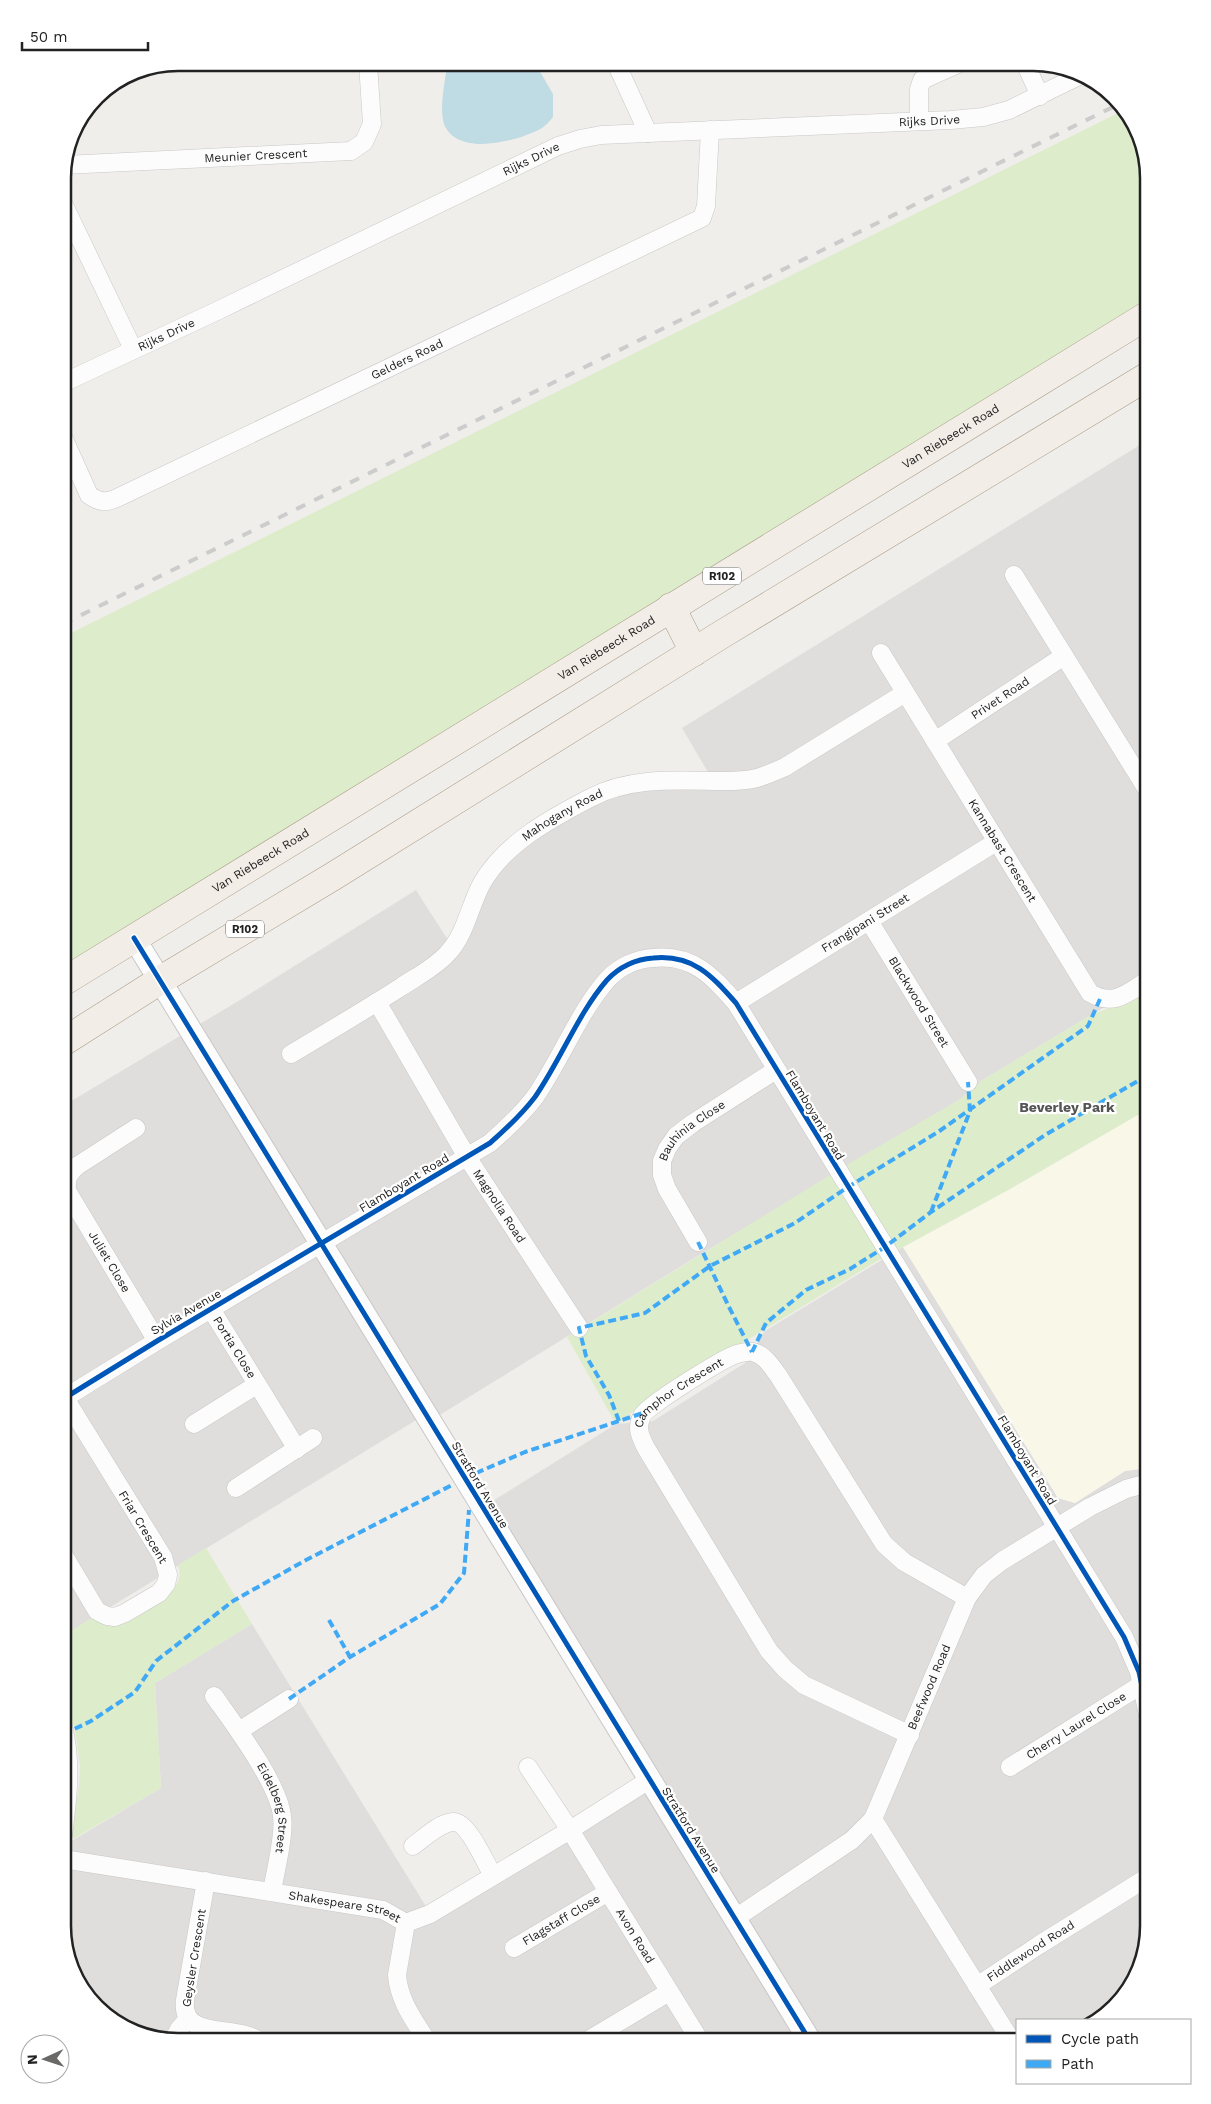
<svg xmlns="http://www.w3.org/2000/svg" width="1211" height="2104" viewBox="0 0 1211 2104" font-family="'Work Sans',sans-serif">
<rect width="100%" height="100%" fill="#f0eeeb"/>
<g fill="#dfdedc">
<polygon points="1148,440 1148,981 981,1081 959,1100 696,1257 430,1421 426,1414 63,1636 63,1106 245,997 416,890 453,948 494,866 591,796 712,779 682,728"/>
<polygon points="903,1247 1058,1498 1075,1503 1125,1471 1148,1468 1148,1926 1129,1990 1095,2020 1017,2020 1017,2041 171,2041 114,2022 74,1977 63,1926 63,1846 161,1788 155,1683 252,1624 430,1913 649,1779 483,1507 616,1424 653,1421 745,1363 765,1331"/>
</g>
<polygon fill="#f8f7e8" points="1148,1109 1148,1468 1125,1471 1075,1503 1058,1498 903,1247 1010,1189"/>
<g fill="#ddeccb">
<polygon points="1122,111 1137,127 1148,178 1148,307 63,967 63,637"/>
<polygon points="1148,988 1148,1109 1010,1189 894,1252 843,1167 959,1100 981,1081 1091,1015 1125,1002"/>
<polygon points="830,1175 882,1258 650,1399 616,1424 567,1337"/>
<path d="M206,1548L252,1624L155,1683L161,1788L73,1839L71,1828L79,1787L80,1766L75,1728L63,1706V1636L93,1617L171,1590C180,1583 181,1575 178,1565Z"/>
</g>
<path fill="#bfdbe3" d="M448,63H535L553,94V117C550,121 546,125 542,128C519,141 457,158 444,124C439,109 445,78 448,63Z"/>
<g fill="none" stroke-linecap="round" stroke-linejoin="round">
<defs>
<g id="minor">
<polyline points="616,63 648,133"/>
<polyline points="1025,63 1040,96"/>
<polyline points="919,121 919,89 922,80 960,63"/>
<path id="s1" d="M64,165L351,151L364,142L372,124L368,63"/>
<polyline points="63,203 133,349"/>
<path id="s2" d="M63,383L219,310L558,146L580,139L601,135L951,120L983,117L1009,110L1079,76"/>
<path id="s3" d="M63,437L89,495C100,503 107,503 119,497L702,218L706,206L710,130"/>
<polyline points="1014,575 1148,791"/>
<path id="s4" d="M881,653L1090,993C1114,1007 1127,993 1148,980"/>
<path id="s5" d="M935,741L1064,656"/>
<path id="s6" d="M869,921L968,1082"/>
<path id="s7" d="M377,1002L467,1157L579,1328"/>
<path id="s8" d="M736,1003L996,842"/>
<path id="s9" d="M291,1054C328,1032 365,1010 401,987C416,977 434,968 447,954C466,934 469,907 482,883C505,843 550,819 590,798C627,778 671,780 712,781C727,781 742,782 757,778C767,775 776,771 785,767L905,693"/>
<path id="s10" d="M136,1128L77,1166C68,1174 66,1179 67,1191L157,1341"/>
<path id="s11" d="M698,1242L667,1189L662,1175V1161L667,1149L676,1136L693,1123L776,1070"/>
<path id="s12" d="M211,1309L297,1449"/>
<path d="M63,1399L157,1341L490,1143C506,1129 522,1114 535,1097C560,1061 579,1012 607,980C619,967 636,959 653,958C693,954 712,976 736,1003L1124,1637L1139,1672L1148,1715"/>
<polyline points="194,1424 256,1385"/>
<polyline points="236,1488 313,1438"/>
<polyline points="63,1554 97,1611 107,1616 115,1617 125,1613 159,1593 166,1584 168,1575 163,1557 63,1395"/>
<path id="s13" d="M214,1696C233,1723 279,1784 282,1816C285,1836 275,1871 272,1892"/>
<polyline points="239,1731 289,1699"/>
<path id="s14" d="M910,1735L804,1685L785,1669L769,1651L646,1448C640,1436 636,1428 642,1416C647,1405 720,1361 734,1355C740,1353 748,1351 753,1352C765,1355 771,1366 778,1375L884,1544L904,1562L967,1598"/>
<path id="s15" d="M528,1767L570,1830L700,2041"/>
<path id="s16" d="M1010,1767L1141,1685"/>
<polyline points="873,1819 1011,2040"/>
<path d="M63,1835C68,1798 72,1763 63,1726"/>
<path d="M413,1846C424,1838 439,1823 453,1822C468,1821 486,1864 493,1876"/>
<path id="s17" d="M63,1859L383,1910L406,1923"/>
<path d="M206,1881L185,2000C180,2041 237,2024 259,2041"/>
<path id="s18" d="M734,1919L852,1840L873,1819L967,1598L984,1575L1002,1561L1090,1507L1126,1489L1148,1483"/>
<polyline points="406,1923 430,1914 570,1830 649,1780"/>
<path d="M406,1923L397,1975C399,2001 414,2020 427,2041"/>
<path id="s19" d="M514,1948L608,1892"/>
<path id="s20" d="M977,1986L1039,1945L1148,1877"/>
<polyline points="173,2041 179,2029 188,2019"/>
<polyline points="587,2041 669,1992"/>
</g>
<polyline id="tertiary" points="134,938 810,2041"/>
<g id="primary">
<polyline points="671,607 694,652"/>
<path id="s21" d="M63,982L1148,315"/>
<polyline points="63,1042 159,981 332,877 724,633 1148,376"/>
</g>
</defs>
<use href="#minor" stroke="#c9c8c7" stroke-width="19"/>
<use href="#tertiary" stroke="#c9c8c7" stroke-width="24"/>
<use href="#primary" stroke="#a79c86" stroke-width="29"/>
<use href="#minor" stroke="#fdfcfc" stroke-width="18"/>
<use href="#tertiary" stroke="#fdfcfc" stroke-width="22"/>
<use href="#primary" stroke="#f3ede7" stroke-width="28"/>
<polyline stroke="#ccc" stroke-width="4" stroke-dasharray="10 10" stroke-linecap="butt" points="63,624 1117,105"/>
<g stroke="#3fa9f5" stroke-width="4" stroke-dasharray="8 4" stroke-linecap="butt">
<polyline points="931,1212 970,1111 968,1082"/>
<polyline points="698,1242 728,1305 752,1352"/>
<polyline points="752,1352 766,1323 806,1290 850,1269 885,1247 931,1212 1045,1135 1148,1075"/>
<polyline points="619,1421 609,1395 586,1356 579,1328 645,1313 710,1266 795,1223 848,1187 938,1132 1088,1026 1100,999"/>
<polyline points="476,1473 525,1452 643,1413"/>
<polyline points="329,1620 350,1657"/>
<polyline points="289,1699 350,1657 440,1604 464,1573 469,1510"/>
<polyline points="64,1734 91,1721 135,1692 156,1661 233,1601 306,1560 454,1484"/>
</g>
<defs>
<g id="cycleway">
<polyline points="134,938 810,2041"/>
<path d="M63,1399L157,1341L490,1143C506,1129 522,1114 535,1097C560,1061 579,1012 607,980C619,967 636,959 653,958C693,954 712,976 736,1003L1124,1637L1139,1672L1148,1715"/>
</g>
</defs>
<use href="#cycleway" stroke="#fff" stroke-width="8"/>
<use href="#cycleway" stroke="#0057b8" stroke-width="5"/>
</g>
<g text-anchor="middle" dominant-baseline="central" stroke-width="4.5" stroke-linejoin="round" paint-order="stroke">
<g fill="#fff" stroke="#646464" stroke-width="1">
<rect x="703" y="567.5" width="38" height="17" rx="4"/>
<rect x="226" y="920.5" width="38" height="17" rx="4"/>
</g>
<g font-size="11" font-weight="bold" fill="#222">
<text x="722" y="576">R102</text>
<text x="245" y="929">R102</text>
</g>
<g font-size="12" fill="#222" stroke="#fff">
<text stroke="none"><textPath href="#s2" startOffset="922">Rijks Drive</textPath></text>
<text stroke="none"><textPath href="#s1" startOffset="192">Meunier Crescent</textPath></text>
<text stroke="none"><textPath href="#s2" startOffset="519">Rijks Drive</textPath></text>
<text stroke="none"><textPath href="#s2" startOffset="114">Rijks Drive</textPath></text>
<text stroke="none"><textPath href="#s3" startOffset="415">Gelders Road</textPath></text>
<text stroke="none"><textPath href="#s21" startOffset="1042">Van Riebeeck Road</textPath></text>
<text stroke="none"><textPath href="#s21" startOffset="638">Van Riebeeck Road</textPath></text>
<text stroke="none"><textPath href="#s5" startOffset="78">Privet Road</textPath></text>
<text stroke="none"><textPath href="#s9" startOffset="372">Mahogany Road</textPath></text>
<text stroke="none"><textPath href="#s4" startOffset="232">Kannabast Crescent</textPath></text>
<text stroke="none"><textPath href="#s21" startOffset="232">Van Riebeeck Road</textPath></text>
<text stroke="none"><textPath href="#s8" startOffset="152">Frangipani Street</textPath></text>
<text stroke="none"><textPath href="#s6" startOffset="95">Blackwood Street</textPath></text>
<text transform="translate(815 1115) rotate(59)">Flamboyant Road</text>
<text stroke="none"><textPath href="#s11" startOffset="134">Bauhinia Close</textPath></text>
<text transform="translate(404 1183) rotate(-31)">Flamboyant Road</text>
<text stroke="none"><textPath href="#s7" startOffset="238">Magnolia Road</textPath></text>
<text stroke="none"><textPath href="#s10" startOffset="181">Juliet Close</textPath></text>
<text transform="translate(186 1312) rotate(-30)">Sylvia Avenue</text>
<text stroke="none"><textPath href="#s12" startOffset="45">Portia Close</textPath></text>
<text stroke="none"><textPath href="#s14" startOffset="480">Camphor Crescent</textPath></text>
<text transform="translate(1027 1460) rotate(59)">Flamboyant Road</text>
<text transform="translate(480 1485) rotate(59)">Stratford Avenue</text>
<text transform="translate(143 1527) rotate(59)">Friar Crescent</text>
<text stroke="none"><textPath href="#s18" startOffset="315">Beefwood Road</textPath></text>
<text stroke="none"><textPath href="#s16" startOffset="78">Cherry Laurel Close</textPath></text>
<text stroke="none"><textPath href="#s13" startOffset="129">Eidelberg Street</textPath></text>
<text transform="translate(691 1830) rotate(58)">Stratford Avenue</text>
<text stroke="none"><textPath href="#s17" startOffset="286">Shakespeare Street</textPath></text>
<text stroke="none"><textPath href="#s19" startOffset="55">Flagstaff Close</textPath></text>
<text stroke="none"><textPath href="#s15" startOffset="200">Avon Road</textPath></text>
<text stroke="none"><textPath href="#s20" startOffset="64">Fiddlewood Road</textPath></text>
<text transform="translate(194 1958) rotate(-81)">Geysler Crescent</text>
</g>
<g font-size="14" font-weight="bold" fill="#555" stroke="#fff">
<text x="1067" y="1107">Beverley Park</text>
</g>
</g>
<path d="M0 0H1211V2104H0ZM178 71H1033A107 107 0 0 1 1140 178V1926A107 107 0 0 1 1033 2033H178A107 107 0 0 1 71 1926V178A107 107 0 0 1 178 71Z" fill="#fff" fill-rule="evenodd"/>
<path fill="none" stroke="#222" stroke-width="2.5" d="M178 71H1033A107 107 0 0 1 1140 178V1926A107 107 0 0 1 1033 2033H178A107 107 0 0 1 71 1926V178A107 107 0 0 1 178 71Z"/>
<rect x="1016" y="2019" width="175" height="65" fill="#ffffff" stroke="#a7a7a7"/>
<rect x="1026" y="2035" width="25" height="8" fill="#0057b8" stroke="#a7a7a7"/>
<text x="1061" y="2044" font-size="15" fill="#222222">Cycle path</text>
<rect x="1026" y="2060" width="25" height="8" fill="#3fa9f5" stroke="#a7a7a7"/>
<text x="1061" y="2069" font-size="15" fill="#222222">Path</text>
<g transform="translate(45 2059) rotate(267)"><circle r="24" fill="#ffffff" stroke="#a7a7a7"/>
<path d="M0-4L9 19L0 12L-9 19Z" fill="#6a6968"/>
<text y="-8" font-size="14" font-weight="bold" text-anchor="middle" fill="#222222">N</text>
</g>
<path d="M22 42v8h126v-8" fill="none" stroke="#222222" stroke-width="2.5"/>
<text x="30" y="42" font-size="15" fill="#222222" stroke="#ffffff" stroke-width="4" paint-order="stroke">50 m</text>
</svg>
